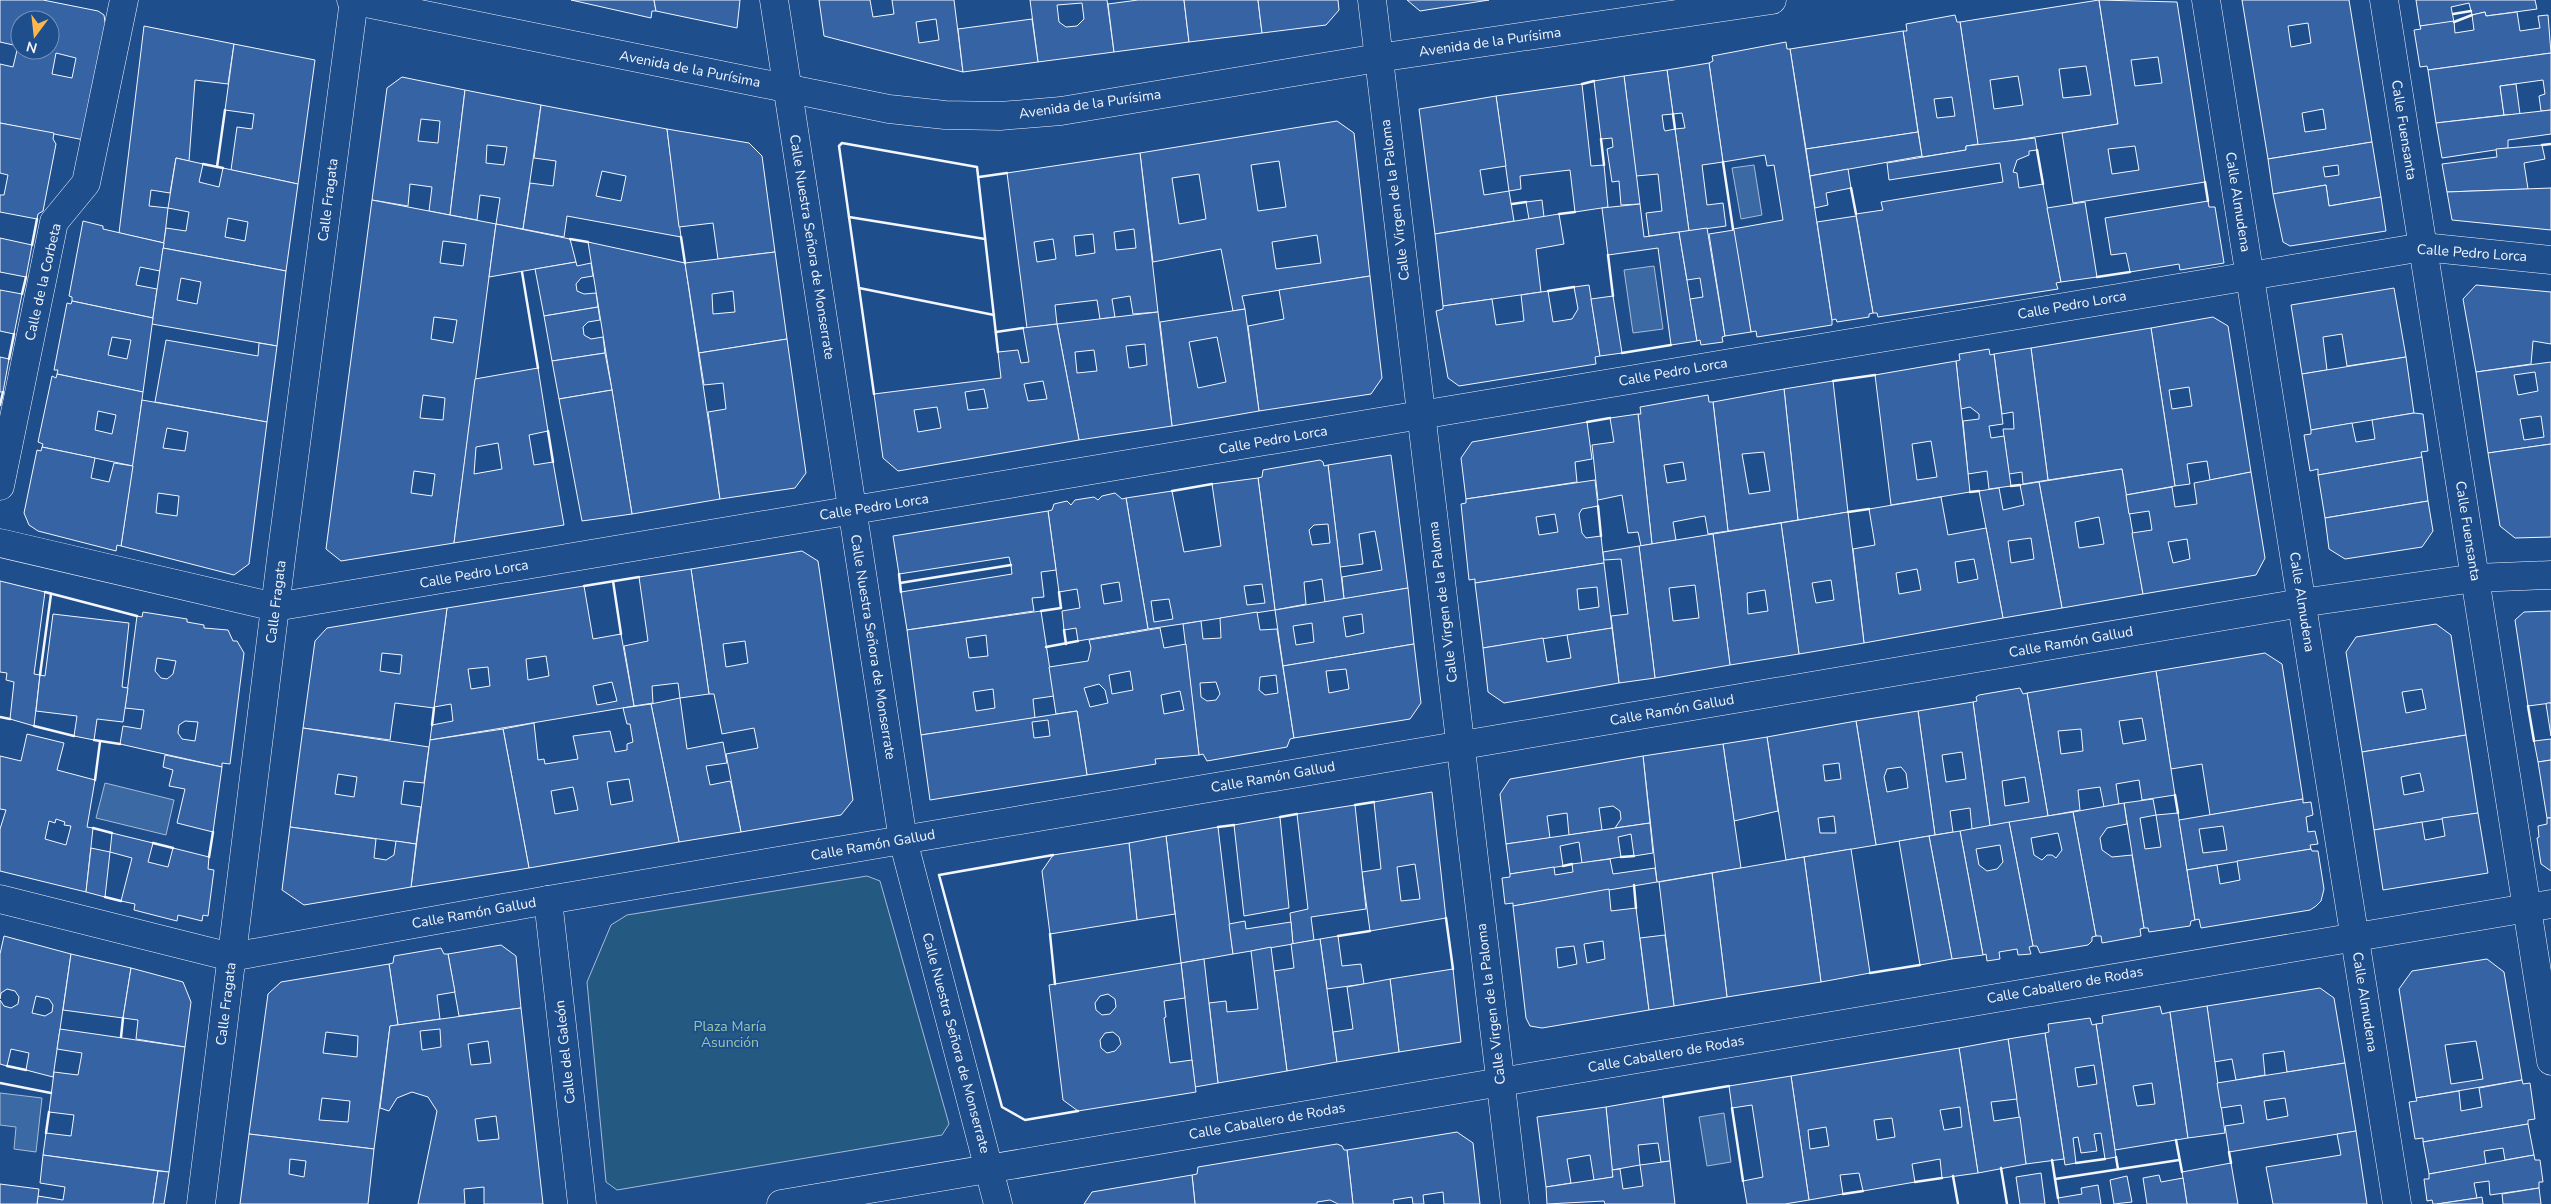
<svg xmlns="http://www.w3.org/2000/svg" width="2551" height="1204" viewBox="0 0 2551 1204" font-family="'Nunito Sans',sans-serif">
<rect width="100%" height="100%" fill="#1f4e8c"/>
<polygon fill="#245a82" stroke="#a8bbd7" points="867,876 880,881 949,1124 942,1135 617,1190 606,1182 587,982 611,925 627,915"/>
<g fill="#3b69a3" stroke="#a8bbd7">
<polygon points="1754,165 1762,215 1741,219 1732,168"/>
<polygon points="1654,266 1663,329 1633,333 1624,270"/>
<polygon points="105,783 174,800 166,835 96,818"/>
<polygon points="0,1093 42,1098 36,1152 14,1149 16,1127 0,1125"/>
<polygon points="1724,1113 1731,1162 1707,1166 1699,1117"/>
</g>
<g fill="#3563a3" stroke="#f2f6ff" fill-rule="evenodd">
<path d="M0,0H43L98,11L104,15L105,22L112,23L89,141L0,123V64L13,67L18,46L0,42ZM20,20H50V50H20ZM56,53L76,58L72,78L52,74Z"/>
<polygon points="571,0 654,0 656,11 652,11 651,18"/>
<polygon points="654,0 740,0 737,28 656,11"/>
<path d="M819,0H870L873,17L894,14L892,0H954L963,72L824,36ZM936,19L939,40L919,43L916,22Z"/>
<path d="M1030,0H1107L1114,52L1038,62ZM1082,3L1084,19L1077,26L1066,27L1059,22L1057,5Z"/>
<polygon points="1138,0 1184,0 1189,42 1114,52 1108,4"/>
<polygon points="1184,0 1258,0 1262,33 1189,42"/>
<polygon points="1258,0 1338,0 1339,10 1326,25 1262,33"/>
<polygon points="1407,0 1489,0 1420,11"/>
<path d="M2099,0L2118,124L1978,146L1960,22ZM2086,66L2091,95L2063,98L2059,69ZM2018,76L2023,105L1994,109L1990,80Z"/>
<path d="M2099,0L2177,2L2205,182L2073,203L2062,133L2118,124ZM2158,57L2162,83L2135,86L2131,60ZM2135,146L2139,170L2112,174L2108,149Z"/>
<path d="M2242,0H2349L2372,142L2268,159ZM2308,23L2311,43L2291,47L2288,26ZM2323,109L2326,129L2305,132L2302,113Z"/>
<polygon points="2416,0 2535,0 2537,9 2486,16 2485,12 2472,15 2469,3 2451,7 2454,22 2420,26"/>
<polygon points="2485,12 2486,16 2517,12 2520,31 2540,28 2538,16 2548,15 2551,53 2428,70 2427,66 2420,67 2414,30 2421,29 2420,26 2454,21 2455,33 2474,30 2472,15"/>
<path d="M1955,15L1957,22H1960L1978,144L1966,146V150L1922,157L1903,31H1907L1906,24ZM1952,97L1955,116L1937,118L1934,99Z"/>
<polygon points="1032,19 1038,62 963,72 958,29"/>
<polygon points="144,26 234,44 228,84 195,80 189,161 176,158 170,193 151,190 149,206 168,208 164,243 119,233"/>
<polygon points="1903,31 1918,132 1806,149 1790,49"/>
<polygon points="1786,42 1787,49 1790,49 1832,320 1832,325 1757,337 1756,331 1751,332 1733,229 1783,220 1774,165 1767,166 1765,155 1723,162 1709,63 1713,61 1712,56"/>
<polygon points="234,44 315,60 298,184 231,170 237,127 252,129 254,114 225,110"/>
<polygon points="2551,53 2551,110 2541,111 2539,96 2545,94 2543,80 2500,86 2504,115 2436,123 2428,70"/>
<polygon points="1709,63 1723,162 1702,165 1707,205 1723,203 1726,226 1689,231 1675,129 1685,128 1682,113 1673,114 1667,70"/>
<polygon points="1667,70 1673,114 1662,115 1664,129 1665,131 1675,129 1689,231 1649,236 1646,213 1662,211 1658,174 1636,176 1624,76"/>
<polygon points="1624,76 1640,204 1621,205 1619,181 1612,182 1607,149 1613,147 1612,138 1601,139 1594,81"/>
<path d="M402,77L465,90L450,215L429,211L432,187L410,184L408,206L372,200L387,88ZM421,119L440,121L438,143L418,141Z"/>
<polygon points="1582,84 1591,166 1604,165 1608,207 1575,212 1570,170 1520,176 1521,189 1509,191 1496,96"/>
<polygon points="2516,84 2520,114 2504,115 2500,86"/>
<path d="M465,90L541,105L523,229L496,224L500,198L480,195L477,220L450,215ZM487,145L507,147L504,165L486,163Z"/>
<polygon points="1496,96 1506,166 1480,170 1484,195 1509,191 1514,221 1435,234 1419,109"/>
<path d="M541,105L667,129L681,237L567,216L564,237L523,229L530,183L553,186L556,161L534,158ZM602,171L626,176L621,201L596,196Z"/>
<polygon points="2551,110 2551,134 2508,140 2508,148 2442,158 2436,123"/>
<path d="M1337,121L1354,133L1370,276L1242,296L1245,309L1233,311L1221,249L1153,262L1140,153ZM1279,161L1286,207L1258,211L1251,165ZM1199,174L1206,219L1179,224L1172,178ZM1317,235L1321,263L1276,269L1272,242Z"/>
<polygon points="0,123 54,133 53,139 56,144 43,211 38,214 37,219 0,212 0,195 4,195 8,175 0,173"/>
<polygon points="667,129 749,143 762,156 775,252 718,259 713,223 679,227"/>
<polygon points="1918,132 1922,156 1810,176 1806,149"/>
<polygon points="2035,138 2037,150 2029,151 2029,155 2017,160 2013,172 2017,173 2019,188 2043,184 2061,282 2056,283 2058,289 1878,317 1877,313 1873,313 1856,214 1883,210 1881,202 2003,182 2000,163 1889,180 1887,163 1966,150 1966,146"/>
<path d="M2372,142L2381,197L2329,206L2326,185L2273,194L2268,159ZM2338,165L2339,175L2325,177L2323,167Z"/>
<polygon points="2542,145 2545,159 2524,163 2528,189 2447,192 2442,164 2497,157 2496,149"/>
<path d="M1140,153L1158,312L1133,314L1130,296L1112,299L1115,317L1100,319L1097,300L1055,305L1057,324L1027,328L1007,173ZM1134,229L1136,248L1116,250L1114,232ZM1093,234L1095,253L1076,256L1074,236ZM1053,239L1056,259L1037,262L1034,242Z"/>
<path d="M176,158L203,164L199,182L219,187L223,168L298,184L286,271L163,248L166,228L186,231L189,212L168,208ZM228,218L248,222L245,241L225,237Z"/>
<polygon points="1848,169 1851,188 1826,193 1828,205 1815,208 1810,176"/>
<polygon points="2326,185 2329,206 2381,197 2386,231 2290,246 2283,242 2273,194"/>
<polygon points="2551,188 2551,230 2452,220 2447,192"/>
<path d="M372,200L496,224L454,543L341,561L326,549ZM443,241L466,244L463,266L440,263ZM434,317L457,320L453,343L431,339ZM423,395L445,398L443,420L420,418ZM414,471L435,474L432,496L411,493Z"/>
<polygon points="1542,200 1544,217 1529,219 1526,202"/>
<polygon points="2208,201 2209,207 2215,207 2224,263 2180,270 2179,264 2130,272 2126,253 2111,255 2105,218"/>
<polygon points="2085,202 2097,277 2061,282 2047,208"/>
<polygon points="1640,204 1644,237 1679,232 1697,341 1671,345 1658,248 1608,255 1602,208"/>
<polygon points="1559,214 1564,244 1536,249 1541,292 1443,306 1435,234"/>
<polygon points="1856,216 1873,313 1869,314 1869,317 1837,322 1836,319 1832,320 1817,222"/>
<polygon points="83,221 103,226 103,229 164,243 160,271 140,267 136,285 157,289 153,318 72,301 72,297 69,296"/>
<polygon points="496,224 570,239 576,262 489,277"/>
<polygon points="1707,228 1725,336 1722,337 1723,342 1701,345 1700,340 1697,341 1690,299 1703,297 1700,278 1687,280 1679,232"/>
<polygon points="1734,230 1751,332 1725,336 1709,234"/>
<polygon points="0,238 32,245 26,277 0,272"/>
<polygon points="588,242 685,263 720,499 632,514"/>
<path d="M163,248L286,271L277,346L152,324ZM181,278L201,282L197,304L177,300Z"/>
<path d="M775,252L787,339L699,353L685,263ZM733,291L735,312L713,314L712,294Z"/>
<polygon points="576,262 577,266 591,263 593,276 581,278 576,284 577,291 584,294 596,293 598,307 544,316 535,269"/>
<polygon points="1370,276 1382,378 1371,394 1259,411 1248,326 1284,319 1279,290"/>
<polygon points="1589,285 1600,356 1595,357 1596,364 1459,386 1448,378 1436,311 1443,309 1443,306 1492,299 1496,325 1524,321 1521,295 1548,291 1553,322 1572,319 1578,309 1574,287"/>
<polygon points="2476,285 2551,292 2551,344 2533,341 2531,364 2476,372 2463,299"/>
<polygon points="2394,288 2406,357 2347,366 2342,334 2323,337 2327,370 2302,374 2291,305"/>
<polygon points="0,290 22,294 14,334 0,331"/>
<polygon points="1613,296 1622,353 1600,356 1591,299"/>
<path d="M72,301L153,318L143,392L57,374L58,370H54L67,303L71,304ZM112,337L131,340L127,359L108,355Z"/>
<polygon points="598,307 600,320 588,322 583,327 584,335 591,339 603,337 605,353 552,361 544,316"/>
<path d="M1245,309L1259,411L1172,426L1160,322ZM1217,337L1226,382L1198,388L1189,342Z"/>
<path d="M1158,312L1172,426L1079,440L1057,324ZM1145,344L1147,365L1129,368L1126,346ZM1094,350L1097,371L1077,373L1075,352Z"/>
<path d="M2213,317L2228,326L2251,472L2210,480L2207,461L2193,463L2187,464L2190,484L2175,486L2151,328ZM2189,387L2192,406L2172,409L2169,390Z"/>
<path d="M1057,324L1079,440L898,471L883,458L874,394L1001,378L998,352L1018,350L1021,363L1029,362L1023,328ZM1043,381L1047,399L1028,401L1024,384ZM984,389L988,408L968,410L965,392ZM937,407L941,428L918,432L914,410Z"/>
<polygon points="2151,328 2175,486 2126,495 2122,469 2048,480 2031,348"/>
<polygon points="787,339 806,473 795,488 720,499 708,412 726,409 723,383 704,385 699,353"/>
<polygon points="166,340 258,356 259,343 277,346 267,422 155,402"/>
<polygon points="2031,348 2048,480 2023,484 2022,472 2009,474 2003,429 2014,429 2013,412 2002,414 1994,354"/>
<polygon points="1989,349 1990,355 1994,354 2003,424 1989,426 1991,438 2004,436 2011,486 1989,489 1987,471 1968,474 1963,421 1979,419 1979,414 1970,407 1961,409 1956,361 1960,360 1959,354"/>
<polygon points="605,353 612,390 559,399 552,361"/>
<polygon points="0,357 9,359 3,392 0,392"/>
<polygon points="2406,357 2414,413 2311,430 2302,374"/>
<path d="M1956,361L1970,492L1891,505L1875,375ZM1931,441L1937,477L1917,480L1912,444Z"/>
<path d="M2551,362V444L2488,453L2476,372ZM2535,372L2538,391L2518,395L2514,375ZM2541,416L2544,437L2524,440L2520,419Z"/>
<path d="M538,368L548,431L529,435L534,465L553,462L564,525L454,543L475,379ZM498,443L502,469L474,474L476,447Z"/>
<path d="M57,374L143,392L133,466L42,447L43,444L38,442L52,376L56,378ZM98,411L116,415L112,434L95,430Z"/>
<polygon points="1833,381 1848,512 1798,520 1784,389"/>
<path d="M1784,389L1798,520L1728,531L1713,402ZM1764,452L1770,491L1749,494L1742,454Z"/>
<polygon points="612,390 632,514 582,521 559,399"/>
<path d="M1708,395L1709,402H1713L1728,531L1708,534L1705,516L1699,517L1673,522L1676,540L1652,544L1638,414H1641L1640,407ZM1683,462L1686,480L1667,483L1664,465Z"/>
<path d="M142,400L267,422L249,564L234,575L121,546ZM167,428L188,432L185,451L163,448ZM158,493L179,496L177,516L156,513Z"/>
<polygon points="2414,413 2423,414 2428,451 2421,452 2422,457 2318,475 2318,469 2310,471 2304,435 2311,434 2311,430 2352,423 2356,442 2375,439 2372,420"/>
<polygon points="1638,414 1652,544 1641,546 1638,532 1628,533 1622,495 1598,500 1592,445 1614,442 1610,418"/>
<polygon points="1587,422 1592,459 1575,462 1577,482 1466,499 1461,458 1472,442"/>
<polygon points="2551,444 2551,537 2515,538 2500,526 2488,453"/>
<polygon points="42,447 95,458 91,478 109,482 114,463 133,466 121,546 117,545 116,551 38,531 29,525 24,513 37,450 41,451"/>
<polygon points="1391,455 1408,588 1344,599 1342,577 1382,570 1375,531 1359,534 1363,564 1340,567 1328,465"/>
<polygon points="2422,457 2428,501 2325,518 2318,475"/>
<path d="M1320,460L1323,462L1324,466L1328,465L1344,599L1325,602L1322,579L1312,581L1304,582L1306,604L1275,610L1258,478L1262,477L1263,470ZM1328,524L1330,543L1312,545L1309,530L1314,525Z"/>
<path d="M2122,469L2143,594L2062,608L2039,482ZM2099,517L2104,544L2079,548L2075,522Z"/>
<path d="M2251,472L2265,558L2256,575L2143,594L2132,533L2152,530L2150,517L2149,511L2129,514L2126,495L2172,487L2175,507L2197,504L2194,483ZM2187,539L2190,559L2173,563L2168,542Z"/>
<path d="M1258,478L1275,610L1148,629L1126,498L1172,491L1184,552L1221,546L1212,484ZM1262,584L1265,603L1247,605L1244,586ZM1169,599L1173,619L1154,622L1151,601Z"/>
<path d="M1595,480L1598,506L1582,509L1579,514L1582,533L1586,538L1601,536L1604,563L1475,583V579L1469,580L1461,504L1466,503V499ZM1555,514L1558,532L1539,535L1536,517Z"/>
<path d="M2039,482L2062,608L2003,618L1979,491L1999,488L2003,510L2024,505L2020,485ZM2031,538L2034,559L2011,563L2008,541Z"/>
<path d="M1115,493L1122,499L1126,498L1148,629L1078,641L1076,628L1064,630L1062,611L1080,608L1077,589L1059,592L1048,511L1052,510L1054,504L1067,501L1071,505L1075,500L1094,497L1098,500L1102,496ZM1119,582L1122,601L1104,604L1101,585Z"/>
<path d="M1941,497L1948,535L1986,528L2003,618L1864,643L1853,549L1875,545L1869,509ZM1974,559L1978,579L1958,583L1955,562ZM1917,569L1921,590L1899,594L1896,573Z"/>
<polygon points="2428,501 2433,531 2422,547 2345,559 2329,549 2325,518"/>
<polygon points="1048,511 1056,570 1041,572 1044,597 1032,598 1034,611 907,630 901,592 1012,574 1011,565 1009,557 899,574 893,536"/>
<path d="M1848,512L1864,643L1799,654L1781,523ZM1831,580L1834,600L1816,603L1812,583Z"/>
<path d="M1781,523L1799,654L1730,665L1713,534ZM1765,590L1768,611L1748,614L1747,593Z"/>
<path d="M1713,534L1730,665L1655,678L1639,546ZM1695,585L1699,618L1673,621L1669,588Z"/>
<polygon points="1639,546 1655,678 1619,683 1611,616 1628,614 1621,559 1604,560 1603,552"/>
<path d="M802,551L818,561L853,800L841,815L741,832L726,754L758,748L754,728L722,734L714,694H709L691,569ZM745,641L748,663L726,667L723,644Z"/>
<path d="M1604,563L1612,628L1483,648L1475,583ZM1597,587L1599,607L1579,610L1577,589Z"/>
<polygon points="691,569 709,694 680,698 678,683 652,686 653,703 634,706 624,646 648,641 639,577"/>
<polygon points="0,581 45,592 34,674 40,675 34,726 10,719 14,682 6,680 7,673 0,672"/>
<path d="M584,586L593,639L621,634L634,706L430,740L432,725L453,721L451,704L434,707L447,608ZM546,656L549,676L528,680L526,659ZM488,667L490,686L471,689L468,669ZM612,682L617,701L597,705L593,686Z"/>
<path d="M1408,588L1414,644L1283,666L1275,610ZM1362,614L1364,633L1346,637L1343,617ZM1312,623L1314,642L1296,645L1293,626Z"/>
<path d="M447,608L434,708L395,703L390,740L303,728L315,641L327,628ZM382,653L402,655L400,674L380,671Z"/>
<path d="M1041,611L1054,696L1033,699L1035,718L921,735L907,630ZM986,635L988,656L969,658L966,638ZM993,689L995,708L976,711L973,692Z"/>
<polygon points="2551,611 2551,703 2528,706 2515,620 2524,612"/>
<path d="M143,612L187,619V622L204,625V628L228,630L233,641H237L244,653L230,764L222,763V767L120,744L123,726L141,729L144,710L125,708L137,616L142,617ZM157,658L176,661L173,674L167,679L161,678L155,671ZM185,721L198,722L195,741L182,739L178,733L179,725Z"/>
<path d="M1257,612L1260,630L1277,629L1294,738L1290,739L1287,747L1207,761L1203,754L1199,755L1183,624L1201,621L1203,639L1221,638L1220,618ZM1276,675L1278,693L1265,695L1259,690L1260,677ZM1216,682L1220,694L1216,700L1207,701L1201,697L1200,683Z"/>
<polygon points="53,614 129,623 122,687 128,688 123,722 97,719 94,740 74,736 77,716 36,711 40,675 45,676"/>
<path d="M2436,624L2451,635L2466,735L2362,752L2346,652L2356,637ZM2422,689L2426,709L2406,713L2402,692Z"/>
<path d="M1160,628L1164,648L1186,644L1199,755L1155,759L1156,764L1087,775L1077,711L1056,714L1049,667L1088,661L1091,648L1089,640ZM1130,671L1133,690L1112,694L1109,675ZM1099,684L1105,690L1108,703L1090,707L1084,688ZM1180,691L1184,710L1164,714L1161,695Z"/>
<polygon points="1612,628 1619,683 1504,703 1488,692 1483,648 1543,638 1547,662 1571,658 1567,635"/>
<path d="M1414,644L1421,703L1410,719L1294,738L1283,666ZM1346,669L1349,689L1329,693L1326,671Z"/>
<polygon points="2265,653 2282,664 2303,799 2210,815 2202,764 2171,769 2156,671"/>
<path d="M2156,671L2175,795L2142,800L2139,780L2116,784L2119,804L2104,807L2100,787L2078,790L2080,810L2048,816L2027,693ZM2142,718L2146,740L2123,744L2119,721ZM2081,729L2083,751L2061,754L2058,731Z"/>
<path d="M2020,688L2023,694L2027,693L2048,816L1990,826L1973,702L1977,701L1976,697L1979,695ZM2025,777L2029,802L2005,806L2002,781Z"/>
<polygon points="680,698 687,749 723,742 727,763 706,766 710,785 730,781 731,783 741,832 679,842 651,704"/>
<path d="M1973,702L1990,826L1972,829L1970,808L1950,811L1953,832L1935,835L1918,711ZM1962,752L1966,779L1946,782L1942,755Z"/>
<polygon points="2547,703 2551,703 2551,736 2546,704"/>
<path d="M651,704L679,842L529,868L503,729L534,723L538,760L544,759L545,764L578,759L573,736L610,731L615,752L627,750V744L633,742L630,724H627L623,708ZM629,779L633,801L611,805L607,782ZM573,787L578,810L555,814L551,791Z"/>
<path d="M1077,711L1087,775L930,800L921,735ZM1048,720L1050,736L1034,738L1032,722Z"/>
<path d="M1918,711L1935,835L1876,845L1856,721ZM1901,767L1906,773L1908,788L1887,792L1884,777L1887,769Z"/>
<path d="M1856,721L1876,845L1786,860L1767,737ZM1839,763L1841,779L1825,781L1823,765ZM1834,816L1836,833H1820L1818,818Z"/>
<path d="M303,728L429,747L424,783L404,781L401,804L421,807L416,844L290,827ZM338,774L357,777L354,797L335,794Z"/>
<polygon points="503,729 529,868 411,887 430,740"/>
<path d="M27,734L64,743L57,770L95,780L87,827L93,828L86,892L0,871V829L6,810L0,809V756L21,761ZM56,819L65,822L64,825L71,826L66,845L45,839L49,821L55,823Z"/>
<path d="M2466,735L2478,813L2374,830L2362,752ZM2420,773L2424,791L2404,795L2401,777Z"/>
<polygon points="1767,737 1778,811 1734,821 1723,744"/>
<polygon points="2551,739 2551,760 2538,762 2534,741"/>
<polygon points="1723,744 1741,868 1657,882 1643,756"/>
<polygon points="165,755 222,767 213,832 177,823 185,789 169,786 173,770 163,767"/>
<polygon points="1643,756 1650,823 1615,828 1621,819 1620,811 1613,806 1599,808 1602,830 1569,835 1567,813 1547,816 1550,838 1506,844 1500,794 1510,779"/>
<polygon points="2551,760 2551,818 2547,818 2538,762"/>
<path d="M1432,792L1446,918L1370,931L1362,872L1381,869L1374,802ZM1415,864L1420,899L1401,901L1397,867Z"/>
<path d="M2153,799L2156,815L2178,813L2195,920L2191,921L2190,926L2149,932L2148,928H2144L2124,803ZM2156,815L2161,847L2145,849L2140,818Z"/>
<path d="M2303,799V803L2311,802L2313,815L2306,817L2308,832L2315,831L2318,844L2310,845L2311,849L2187,870L2179,820ZM2223,826L2227,850L2203,853L2199,829Z"/>
<polygon points="2124,803 2127,824 2107,828 2100,838 2102,850 2112,857 2132,855 2144,928 2140,929 2141,936 2102,943 2101,936 2096,936 2073,812"/>
<polygon points="1355,805 1366,909 1311,917 1314,940 1293,944 1290,913 1308,909 1297,814"/>
<path d="M2073,812L2096,936L2092,937V941L2088,945L2040,953L2037,946H2033L2009,822ZM2058,833L2062,850L2056,858L2052,855H2047L2042,860L2034,855L2031,838Z"/>
<polygon points="2478,813 2488,873 2383,890 2374,830 2422,822 2425,840 2445,836 2442,818"/>
<polygon points="1280,817 1289,908 1244,916 1234,825"/>
<polygon points="2547,818 2551,818 2551,871 2541,864 2537,838 2539,837 2538,826 2547,824"/>
<path d="M2009,822L2033,946L2029,947L2031,954L2018,955L2017,949L1999,952L2000,959L1987,961L1986,954L1983,955L1960,831ZM2000,845L2003,862L1997,869L1987,871L1979,865L1976,849Z"/>
<polygon points="1650,823 1653,853 1634,856 1631,834 1627,835 1618,837 1621,857 1582,863 1579,842 1560,846 1563,866 1510,874 1506,844"/>
<polygon points="290,827 376,839 374,858 386,860 394,855 396,841 416,844 411,887 304,905 282,890"/>
<polygon points="1218,827 1233,954 1181,963 1166,836"/>
<polygon points="1960,831 1983,955 1952,959 1929,836"/>
<polygon points="112,833 153,843 148,862 168,867 173,848 209,857 208,869 214,870 208,916 203,915 202,921 178,915 177,921 134,910 135,904 121,901 132,858 110,852"/>
<polygon points="1166,836 1175,914 1137,920 1129,843"/>
<polygon points="1929,836 1952,959 1920,965 1899,841"/>
<polygon points="1129,843 1137,920 1050,934 1042,871 1053,855"/>
<polygon points="91,848 110,852 105,897 86,892"/>
<polygon points="1851,849 1870,973 1821,982 1804,857"/>
<polygon points="2311,849 2312,851 2318,851 2324,889 2321,901 2316,906 2310,910 2201,928 2199,919 2195,920 2187,870 2217,865 2220,884 2240,880 2237,861"/>
<polygon points="1804,857 1821,982 1727,997 1712,873"/>
<polygon points="1610,859 1613,874 1655,868 1657,882 1513,906 1513,903 1505,904 1502,878 1510,877 1510,874 1554,867 1555,875 1573,872 1572,864"/>
<polygon points="1712,873 1727,997 1674,1006 1659,882"/>
<path d="M1609,889L1611,911L1636,908L1649,1010L1542,1028L1530,1026L1526,1018L1513,906ZM1603,941L1605,959L1587,963L1584,944ZM1574,946L1577,964L1558,968L1556,948Z"/>
<polygon points="1245,921 1246,929 1291,922 1293,944 1233,954 1229,924"/>
<polygon points="1665,935 1674,1006 1649,1010 1640,938"/>
<path d="M4,936L71,954L53,1077L26,1070L29,1053L11,1049L7,1066L0,1064V1000L4,1006L11,1008L18,1004L19,997L15,991L7,989L1,993L0,999V954ZM36,996L49,999L53,1005L52,1012L45,1016L32,1013Z"/>
<polygon points="1338,936 1342,966 1361,964 1364,984 1327,989 1320,939"/>
<polygon points="1320,939 1337,1062 1287,1071 1274,971 1294,968 1291,944"/>
<polygon points="501,945 516,956 521,1008 459,1016 448,954"/>
<polygon points="1271,947 1287,1071 1218,1083 1209,1003 1226,1001 1227,1012 1258,1009 1251,951"/>
<polygon points="441,948 444,954 448,954 455,992 437,995 440,1019 398,1025 389,964 393,963 394,956"/>
<polygon points="71,954 131,968 123,1018 63,1010"/>
<polygon points="1204,959 1218,1083 1195,1087 1181,963"/>
<path d="M2487,959L2504,972L2522,1080L2416,1098L2399,989L2412,971ZM2476,1041L2483,1079L2451,1084L2445,1045Z"/>
<path d="M1181,963L1185,998L1164,1001L1166,1017L1164,1018L1170,1063L1192,1060L1196,1092L1078,1111L1063,1100L1049,985ZM1108,994L1115,999L1116,1007L1110,1014L1102,1015L1096,1010L1095,1003L1100,996ZM1113,1032L1119,1037L1121,1044L1115,1051L1107,1053L1101,1048L1100,1040L1105,1033Z"/>
<path d="M389,964L398,1025L390,1026L374,1149L249,1134L268,994L281,982ZM326,1032L358,1036L357,1057L323,1053ZM322,1098L350,1101L348,1122L319,1120Z"/>
<polygon points="131,968 183,982 191,1002 185,1047 136,1039 138,1020 123,1018"/>
<polygon points="1453,969 1461,1042 1399,1052 1390,979"/>
<polygon points="1390,979 1399,1052 1337,1062 1333,1032 1353,1029 1347,987"/>
<polygon points="2320,988 2334,998 2345,1063 2287,1072 2284,1051 2263,1054 2265,1075 2236,1080 2232,1059 2214,1062 2207,1006"/>
<path d="M2160,1006L2162,1014L2170,1012L2188,1138L2115,1150L2096,1024L2103,1023L2102,1016ZM2152,1083L2155,1104L2137,1106L2133,1086Z"/>
<polygon points="2207,1006 2225,1133 2188,1138 2170,1012"/>
<path d="M521,1008L543,1204H484V1187L464,1189L465,1204H418L437,1111L428,1097L412,1092L397,1098L389,1111L380,1108L390,1026ZM440,1029L441,1047L422,1050L420,1031ZM488,1041L491,1063L471,1065L468,1044ZM496,1116L499,1139L478,1141L475,1119Z"/>
<path d="M2090,1018L2092,1025L2096,1024L2116,1157L2105,1159L2101,1133L2094,1134L2097,1151L2081,1153L2078,1137L2073,1138L2076,1163L2065,1165L2045,1033L2049,1032L2048,1024ZM2094,1065L2097,1084L2078,1087L2075,1068Z"/>
<polygon points="60,1029 185,1047 169,1172 43,1155 46,1133 71,1136 74,1115 49,1112 54,1072 78,1075 82,1053 57,1049"/>
<polygon points="2045,1033 2064,1159 2026,1164 2008,1039"/>
<polygon points="2008,1039 2017,1099 1991,1102 1994,1121 2020,1117 2026,1164 1978,1173 1959,1048"/>
<path d="M1959,1048L1978,1173L1942,1178L1940,1159L1912,1164L1915,1182L1863,1191L1859,1173L1840,1175L1843,1194L1809,1200L1791,1076ZM1960,1107L1962,1127L1944,1130L1940,1110ZM1892,1118L1895,1137L1877,1140L1874,1120ZM1826,1127L1829,1146L1810,1149L1808,1130Z"/>
<path d="M2345,1063L2356,1131L2229,1152L2225,1126L2244,1123L2241,1105L2221,1108L2217,1083ZM2285,1098L2288,1116L2267,1120L2264,1101Z"/>
<polygon points="1791,1076 1809,1200 1785,1204 1747,1204 1743,1181 1763,1177 1752,1105 1732,1108 1729,1086"/>
<polygon points="2522,1080 2523,1084 2530,1083 2535,1119 2528,1120 2528,1124 2423,1142 2423,1138 2415,1139 2409,1102 2417,1101 2416,1098 2459,1091 2461,1111 2482,1107 2479,1088"/>
<polygon points="1663,1097 1670,1161 1661,1162 1658,1143 1638,1145 1640,1165 1612,1170 1606,1107"/>
<polygon points="1606,1107 1613,1177 1594,1180 1590,1155 1567,1159 1571,1183 1546,1187 1537,1117"/>
<polygon points="2528,1124 2534,1155 2505,1160 2503,1148 2484,1151 2486,1164 2429,1174 2423,1142"/>
<polygon points="2356,1131 2367,1204 2273,1204 2266,1167 2341,1155 2337,1134"/>
<polygon points="1457,1132 1473,1143 1480,1204 1444,1204 1443,1192 1423,1195 1424,1204 1413,1204 1412,1197 1393,1200 1394,1204 1353,1204 1347,1150"/>
<path d="M249,1134L374,1149L368,1204H240ZM290,1159L306,1161L304,1177L289,1174Z"/>
<polygon points="1337,1144 1342,1146 1344,1150 1347,1150 1353,1204 1338,1204 1330,1200 1317,1202 1317,1204 1195,1204 1192,1175 1197,1174 1198,1167"/>
<polygon points="43,1155 158,1171 153,1204 37,1204 38,1196 63,1200 65,1187 40,1183"/>
<polygon points="2534,1155 2535,1160 2540,1160 2543,1182 2539,1182 2539,1188 2490,1195 2489,1181 2474,1183 2477,1198 2437,1204 2433,1204 2432,1200 2427,1201 2424,1179 2429,1179 2429,1174"/>
<polygon points="1670,1161 1675,1204 1605,1204 1604,1201 1547,1204 1546,1187 1613,1177 1612,1170 1620,1169 1623,1189 1643,1186 1640,1165"/>
<polygon points="2231,1163 2238,1204 2187,1204 2182,1172"/>
<polygon points="158,1171 169,1172 164,1204 153,1204"/>
<polygon points="2041,1173 2045,1204 2020,1204 2016,1177"/>
<polygon points="1192,1175 1195,1204 1084,1204 1092,1192"/>
<polygon points="2159,1175 2161,1182 2183,1178 2187,1204 2147,1204 2143,1178"/>
<polygon points="2127,1176 2132,1202 2114,1204 2110,1180"/>
<polygon points="0,1184 39,1189 37,1204 0,1204"/>
<polygon points="2098,1185 2101,1204 2059,1204 2058,1198 2082,1194 2081,1188"/>
<polygon points="2539,1188 2541,1204 2503,1204 2502,1194"/>
<polygon points="2482,1197 2483,1204 2437,1204 2477,1198"/>
</g>
<g fill="none" stroke-linecap="round" stroke-linejoin="round">
<defs>
<g id="minor">
<polyline points="351,0 889,109 945,115 1000,116 1061,111 1378,58 1772,0"/>
<polyline points="774,0 903,840 998,1204"/>
<polyline points="1372,0 1515,1204"/>
<polyline points="2206,0 2397,1204"/>
<polyline points="2384,0 2551,1061"/>
<polyline points="0,486 54,222 86,183 124,0"/>
<polyline points="0,543 275,607 2423,247 2551,260"/>
<polyline points="0,899 231,957 548,900 2301,603 2475,578 2551,575"/>
<polyline points="548,900 582,1204"/>
<polyline points="201,1204 282,551 354,0"/>
<polyline points="781,1204 2551,904"/>
</g>
</defs>
<use href="#minor" stroke="#f2f6ff" stroke-width="29"/>
<use href="#minor" stroke="#1f4e8c" stroke-width="28"/>
<g stroke="#f2f6ff" stroke-width="2.5">
<polyline points="2453,14 2471,11"/>
<polyline points="2454,22 2472,15"/>
<polyline points="1582,84 1594,81"/>
<polyline points="1673,114 1675,129"/>
<polyline points="1601,139 1604,165"/>
<polyline points="2542,145 2551,144"/>
<polyline points="2037,150 2043,184"/>
<polyline points="1723,162 1733,229"/>
<polyline points="203,164 223,168"/>
<polyline points="217,167 225,110"/>
<polyline points="979,177 1007,173"/>
<polyline points="2205,182 2208,201"/>
<polyline points="1851,188 1856,214"/>
<polyline points="1512,204 1526,202"/>
<polyline points="1559,214 1575,212"/>
<polyline points="849,217 985,239"/>
<polyline points="681,237 685,263"/>
<polyline points="570,239 588,242"/>
<polyline points="32,245 37,219"/>
<polyline points="1608,255 1613,296"/>
<polyline points="522,272 538,368"/>
<polyline points="2097,277 2130,272"/>
<polyline points="859,288 994,315"/>
<polyline points="1548,291 1574,287"/>
<polyline points="22,294 26,277"/>
<polyline points="996,332 1023,328"/>
<polyline points="1622,353 1671,345"/>
<polyline points="9,359 14,334"/>
<polyline points="1833,381 1875,375"/>
<polyline points="874,394 839,146 842,143 977,167 998,352"/>
<polyline points="0,405 3,392"/>
<polyline points="1587,422 1610,418"/>
<polyline points="548,431 553,462"/>
<polyline points="2011,486 2020,485"/>
<polyline points="1172,491 1212,484"/>
<polyline points="1970,492 1979,491"/>
<polyline points="1598,506 1601,536"/>
<polyline points="1848,512 1869,509"/>
<polyline points="899,574 901,592"/>
<polyline points="613,581 621,634"/>
<polyline points="900,583 1011,565"/>
<polyline points="584,586 639,577"/>
<polyline points="45,592 137,616"/>
<polyline points="1059,592 1061,608"/>
<polyline points="1041,611 1061,608"/>
<polyline points="1064,630 1066,644"/>
<polyline points="1046,647 1078,641"/>
<polyline points="40,675 51,594"/>
<polyline points="2528,706 2534,741"/>
<polyline points="0,717 10,719"/>
<polyline points="432,725 434,708"/>
<polyline points="34,726 74,736"/>
<polyline points="94,740 120,744"/>
<polyline points="95,780 100,742"/>
<polyline points="2175,795 2178,813"/>
<polyline points="1355,805 1374,802"/>
<polyline points="1280,817 1297,814"/>
<polyline points="1218,827 1234,825"/>
<polyline points="93,828 112,833"/>
<polyline points="153,843 173,848"/>
<polyline points="1053,855 939,875 1002,1107 1025,1120 1078,1111"/>
<polyline points="209,857 213,832"/>
<polyline points="1621,857 1634,856"/>
<polyline points="1563,866 1572,864"/>
<polyline points="1634,885 1636,908"/>
<polyline points="105,897 121,901"/>
<polyline points="1446,918 1453,969"/>
<polyline points="1050,934 1055,984"/>
<polyline points="1338,936 1370,931"/>
<polyline points="1870,973 1920,965"/>
<polyline points="121,1037 123,1018"/>
<polyline points="7,1066 26,1070"/>
<polyline points="0,1083 51,1093"/>
<polyline points="1663,1097 1729,1086"/>
<polyline points="1732,1108 1743,1181"/>
<polyline points="46,1133 49,1112"/>
<polyline points="2176,1140 2182,1172"/>
<polyline points="2229,1152 2231,1163"/>
<polyline points="2116,1157 2118,1169"/>
<polyline points="2052,1160 2058,1198"/>
<polyline points="2076,1163 2105,1159"/>
<polyline points="2001,1168 2007,1204"/>
<polyline points="1953,1176 1958,1204"/>
<polyline points="2055,1179 2179,1160"/>
<polyline points="1915,1182 1942,1178"/>
<polyline points="1843,1194 1863,1191"/>
</g>
</g>
<g text-anchor="middle" dominant-baseline="central" stroke-width="4" stroke-linejoin="round" paint-order="stroke">
<g font-size="14" fill="#f2f6ff" stroke="#1f4e8c">
<text transform="translate(1490 42) rotate(-8)">Avenida de la Purísima</text>
<text transform="translate(690 69) rotate(11)">Avenida de la Purísima</text>
<text transform="translate(1090 104) rotate(-8)">Avenida de la Purísima</text>
<text transform="translate(2404 130) rotate(81)">Calle Fuensanta</text>
<text transform="translate(328 200) rotate(-83)">Calle Fragata</text>
<text transform="translate(1395 200) rotate(-97)">Calle Virgen de la Paloma</text>
<text transform="translate(2238 202) rotate(81)">Calle Almudena</text>
<text transform="translate(812 247) rotate(81)">Calle Nuestra Señora de Monserrate</text>
<text transform="translate(2472 253) rotate(4)">Calle Pedro Lorca</text>
<text transform="translate(43 282) rotate(-77)">Calle de la Corbeta</text>
<text transform="translate(2072 305) rotate(-10)">Calle Pedro Lorca</text>
<text transform="translate(1673 372) rotate(-10)">Calle Pedro Lorca</text>
<text transform="translate(1273 440) rotate(-10)">Calle Pedro Lorca</text>
<text transform="translate(874 507) rotate(-9)">Calle Pedro Lorca</text>
<text transform="translate(2468 531) rotate(81)">Calle Fuensanta</text>
<text transform="translate(474 574) rotate(-10)">Calle Pedro Lorca</text>
<text transform="translate(276 602) rotate(-83)">Calle Fragata</text>
<text transform="translate(1443 602) rotate(-97)">Calle Virgen de la Paloma</text>
<text transform="translate(2302 602) rotate(81)">Calle Almudena</text>
<text transform="translate(2071 642) rotate(-10)">Calle Ramón Gallud</text>
<text transform="translate(873 647) rotate(81)">Calle Nuestra Señora de Monserrate</text>
<text transform="translate(1672 710) rotate(-10)">Calle Ramón Gallud</text>
<text transform="translate(1273 777) rotate(-10)">Calle Ramón Gallud</text>
<text transform="translate(873 845) rotate(-10)">Calle Ramón Gallud</text>
<text transform="translate(474 913) rotate(-10)">Calle Ramón Gallud</text>
<text transform="translate(2065 985) rotate(-10)">Calle Caballero de Rodas</text>
<text transform="translate(2365 1002) rotate(81)">Calle Almudena</text>
<text transform="translate(226 1004) rotate(-83)">Calle Fragata</text>
<text transform="translate(1491 1004) rotate(-97)">Calle Virgen de la Paloma</text>
<text transform="translate(956 1043) rotate(75)">Calle Nuestra Señora de Monserrate</text>
<text transform="translate(565 1052) rotate(-96)">Calle del Galeón</text>
<text transform="translate(1666 1054) rotate(-10)">Calle Caballero de Rodas</text>
<text transform="translate(1267 1121) rotate(-10)">Calle Caballero de Rodas</text>
</g>
<g font-size="14" fill="#97c8a6" stroke="#1f4e8c">
<text x="730" y="1026">Plaza María<tspan x="730" dy="16">Asunción</tspan></text>
</g>
</g>
<g transform="translate(35 35) rotate(195)"><circle r="24" fill="#1f4e8c" stroke="#7391ba"/>
<path d="M0-4L9 19L0 12L-9 19Z" fill="#ffb74d"/>
<text y="-8" font-size="14" font-weight="bold" text-anchor="middle" fill="#f2f6ff">N</text>
</g>
</svg>
